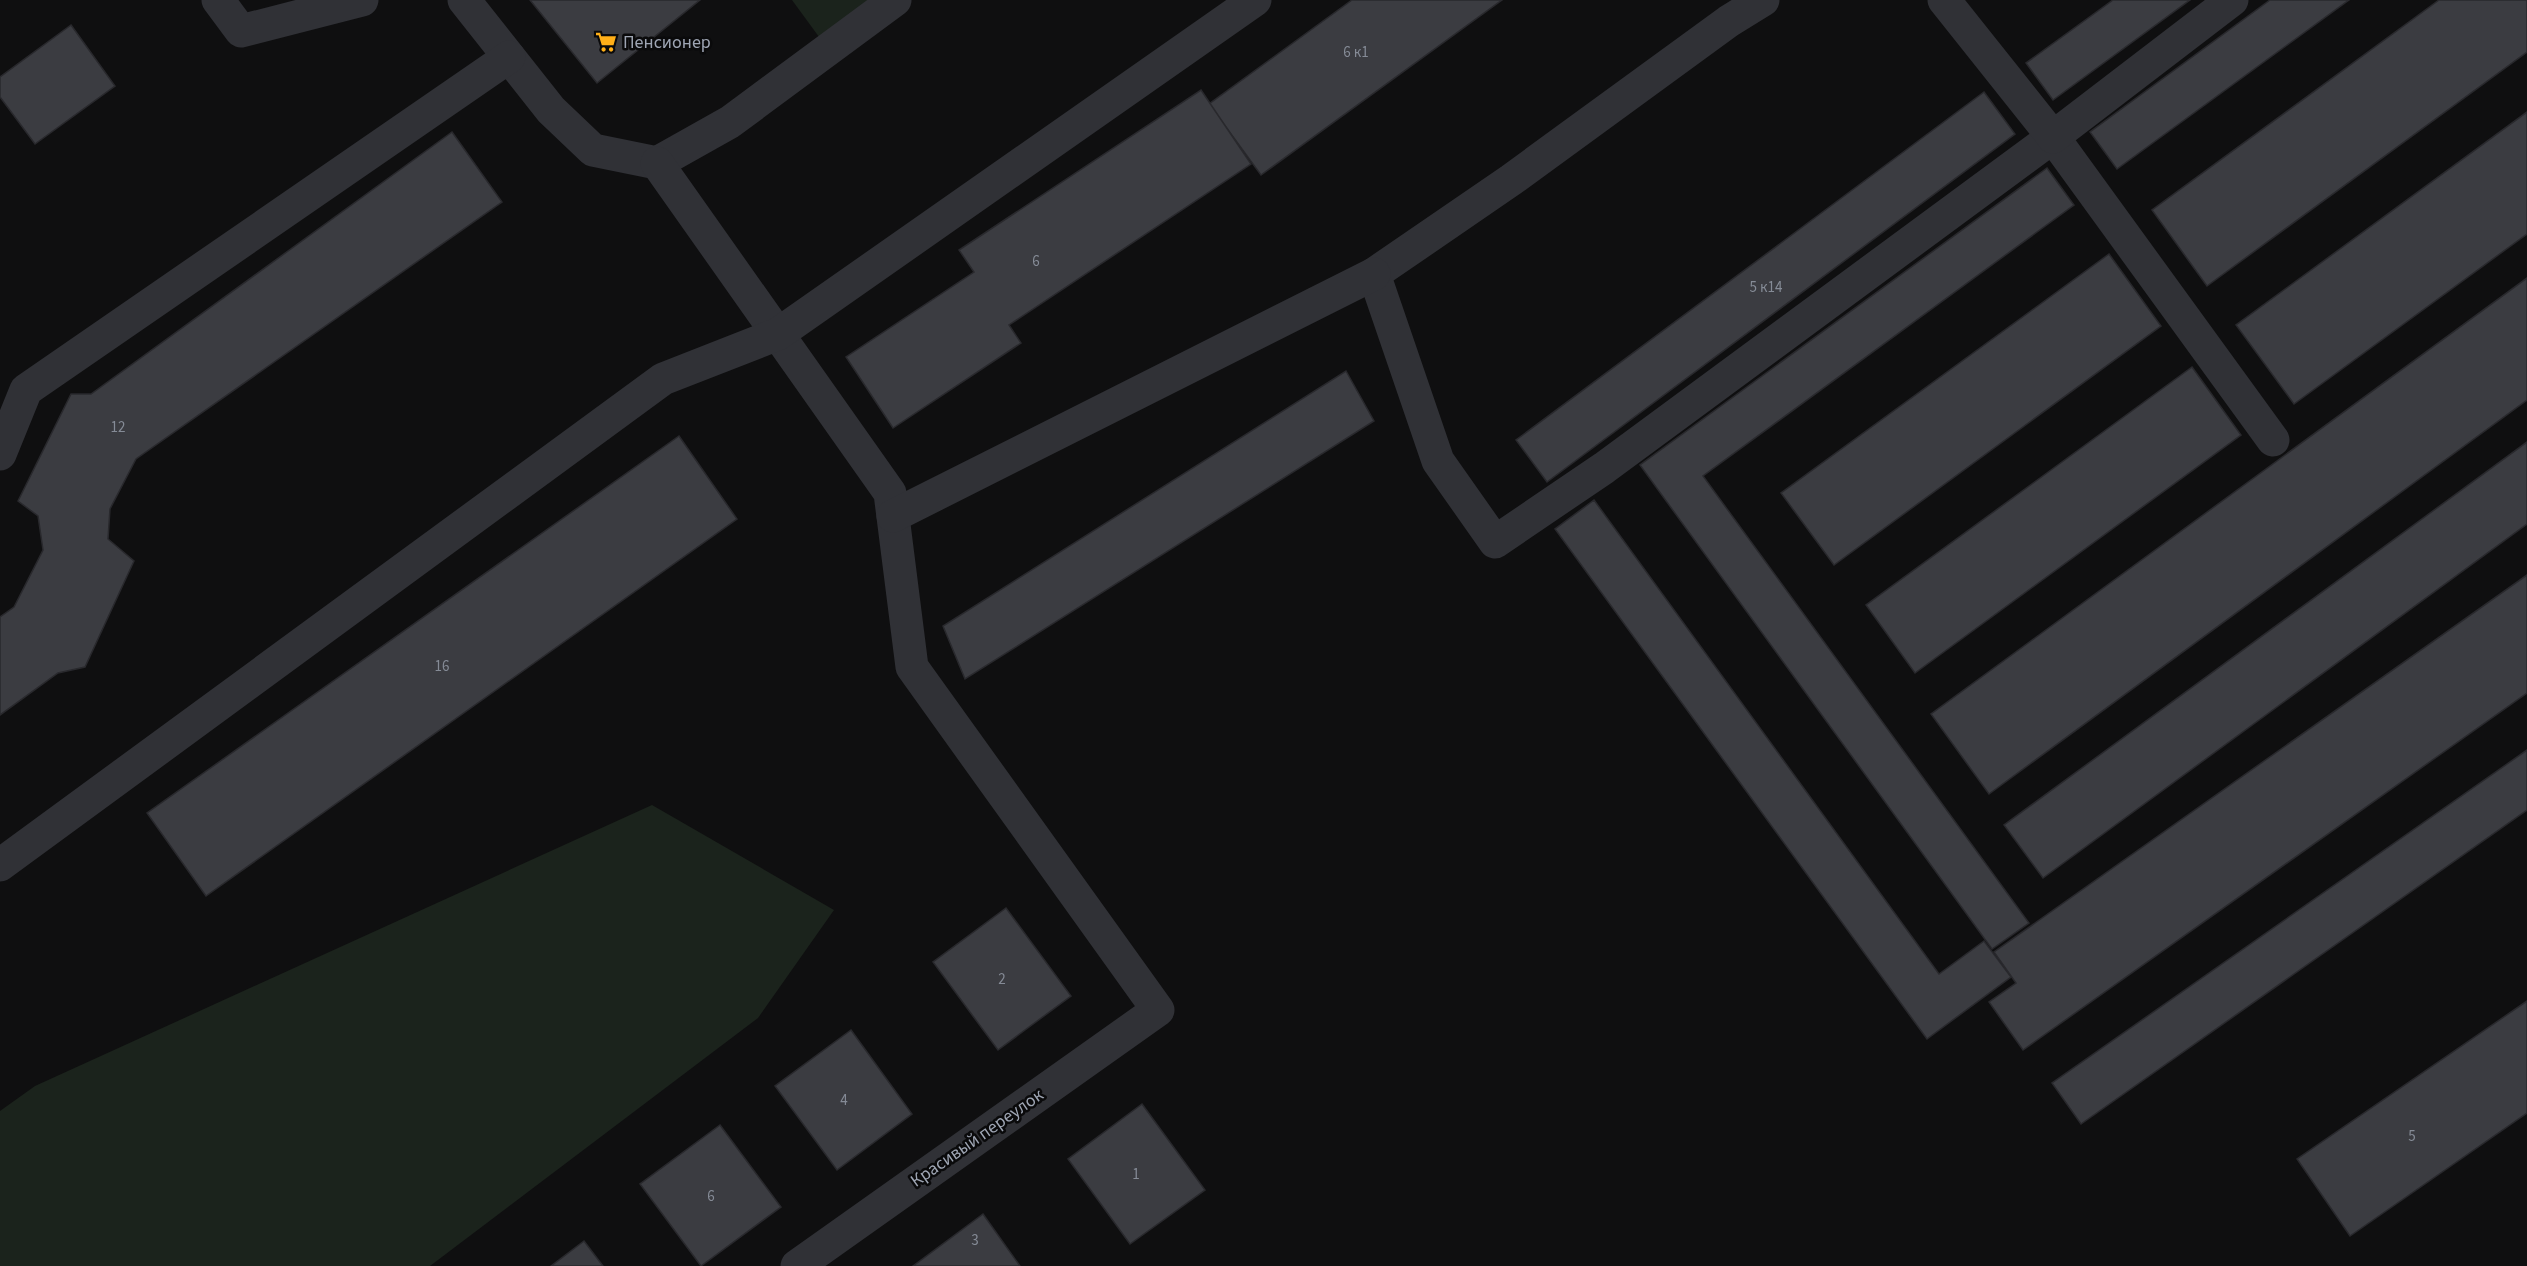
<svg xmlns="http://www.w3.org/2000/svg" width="2527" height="1266" viewBox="0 0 2527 1266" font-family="'Source Sans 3',sans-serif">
<rect width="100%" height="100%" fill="#0f0f10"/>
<g fill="#1b231c">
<polygon points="792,0 875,0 822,41"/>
<polygon points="652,805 834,910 758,1018 430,1266 0,1266 0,1111 35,1086"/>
</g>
<g fill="#3b3c41" stroke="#29292d" stroke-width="1.5">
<polygon points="530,0 700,0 597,83"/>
<polygon points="1352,0 1502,0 1261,175 1209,104"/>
<polygon points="2113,0 2190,0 2053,100 2026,63"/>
<polygon points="2270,0 2349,0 2117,169 2090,132"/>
<polygon points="2439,0 2527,0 2527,52 2207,286 2152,210"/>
<polygon points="71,25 115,86 35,144 0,97 0,77"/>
<polygon points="1201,90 1251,164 1009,325 1021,343 893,428 846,357 974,272 959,250"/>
<polygon points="1984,92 2015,134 1547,482 1516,440"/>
<polygon points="2527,112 2527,234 2294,404 2236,325"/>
<polygon points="452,132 502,202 136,459 110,509 108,539 134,561 85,667 58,673 0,715 0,617 14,607 43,550 38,516 18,501 71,394 91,394"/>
<polygon points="2047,168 2074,205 1703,476 2029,923 1992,949 1640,465"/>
<polygon points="2109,254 2161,326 1834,565 1781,493"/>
<polygon points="2527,278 2527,400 1989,794 1931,714"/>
<polygon points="2192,367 2241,435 1915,673 1866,605"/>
<polygon points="1346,371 1374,421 965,679 943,626"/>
<polygon points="679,436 737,519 206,896 147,813"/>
<polygon points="2527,442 2527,524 2043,878 2004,825"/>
<polygon points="1594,500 1939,974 1984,941 2011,977 1927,1039 1555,529"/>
<polygon points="2527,575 2527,693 2023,1050 1989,1002 2016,983 1994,952"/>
<polygon points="2527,750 2527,810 2081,1124 2052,1083"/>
<polygon points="1006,908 1071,996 998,1050 933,962"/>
<polygon points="2527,1001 2527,1113 2350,1236 2297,1159"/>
<polygon points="851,1030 912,1114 837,1170 775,1086"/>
<polygon points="1142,1104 1205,1190 1130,1244 1068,1159"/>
<polygon points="720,1125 781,1207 701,1266 640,1184"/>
<polygon points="983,1214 1020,1266 913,1266"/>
<polygon points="584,1241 603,1266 551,1266"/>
</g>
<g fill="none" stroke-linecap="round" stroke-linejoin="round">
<g stroke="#303136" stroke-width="33">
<polyline points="218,0 241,31 362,0"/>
<polyline points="464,0 551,110 593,150 657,163 730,122 895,0"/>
<polyline points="1763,0 1729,21 1511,180 1374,274 1438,461 1495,542 1604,468 2053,137 2273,440"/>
<polyline points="1944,0 2053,137 2232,0"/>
<polyline points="657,163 890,493 912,667 1158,1010 797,1266"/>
<polyline points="0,454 26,390 509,57"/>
<polyline points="893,516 1374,274"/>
<polyline points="0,865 663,379 778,334 1255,0"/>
</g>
</g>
<defs>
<symbol id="supermarket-bare" viewBox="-9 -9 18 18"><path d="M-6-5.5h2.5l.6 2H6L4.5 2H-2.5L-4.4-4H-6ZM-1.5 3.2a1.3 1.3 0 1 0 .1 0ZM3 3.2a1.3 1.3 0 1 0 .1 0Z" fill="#ffaf18" stroke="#0a0a0b" stroke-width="2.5" paint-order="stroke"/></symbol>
</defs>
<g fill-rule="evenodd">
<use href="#supermarket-bare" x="591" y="27" width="30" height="30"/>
</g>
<g text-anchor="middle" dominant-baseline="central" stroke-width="5" stroke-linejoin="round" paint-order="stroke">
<g font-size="15" fill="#858b96">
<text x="1356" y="52">6 к1</text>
<text x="1036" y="261">6</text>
<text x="1766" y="287">5 к14</text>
<text x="118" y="427">12</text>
<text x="442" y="666">16</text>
<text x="1002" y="979">2</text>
<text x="844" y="1100">4</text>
<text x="2412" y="1136">5</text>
<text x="1136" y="1174">1</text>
<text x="711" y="1196">6</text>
<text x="975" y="1240">3</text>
</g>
<g font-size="18" fill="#9ea5b3" stroke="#0a0a0b" text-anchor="start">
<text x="623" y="42">Пенсионер</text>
</g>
<g font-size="18" fill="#9ea5b3" stroke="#0a0a0b">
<text transform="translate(977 1138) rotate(-35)">Красивый переулок</text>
</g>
</g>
</svg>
